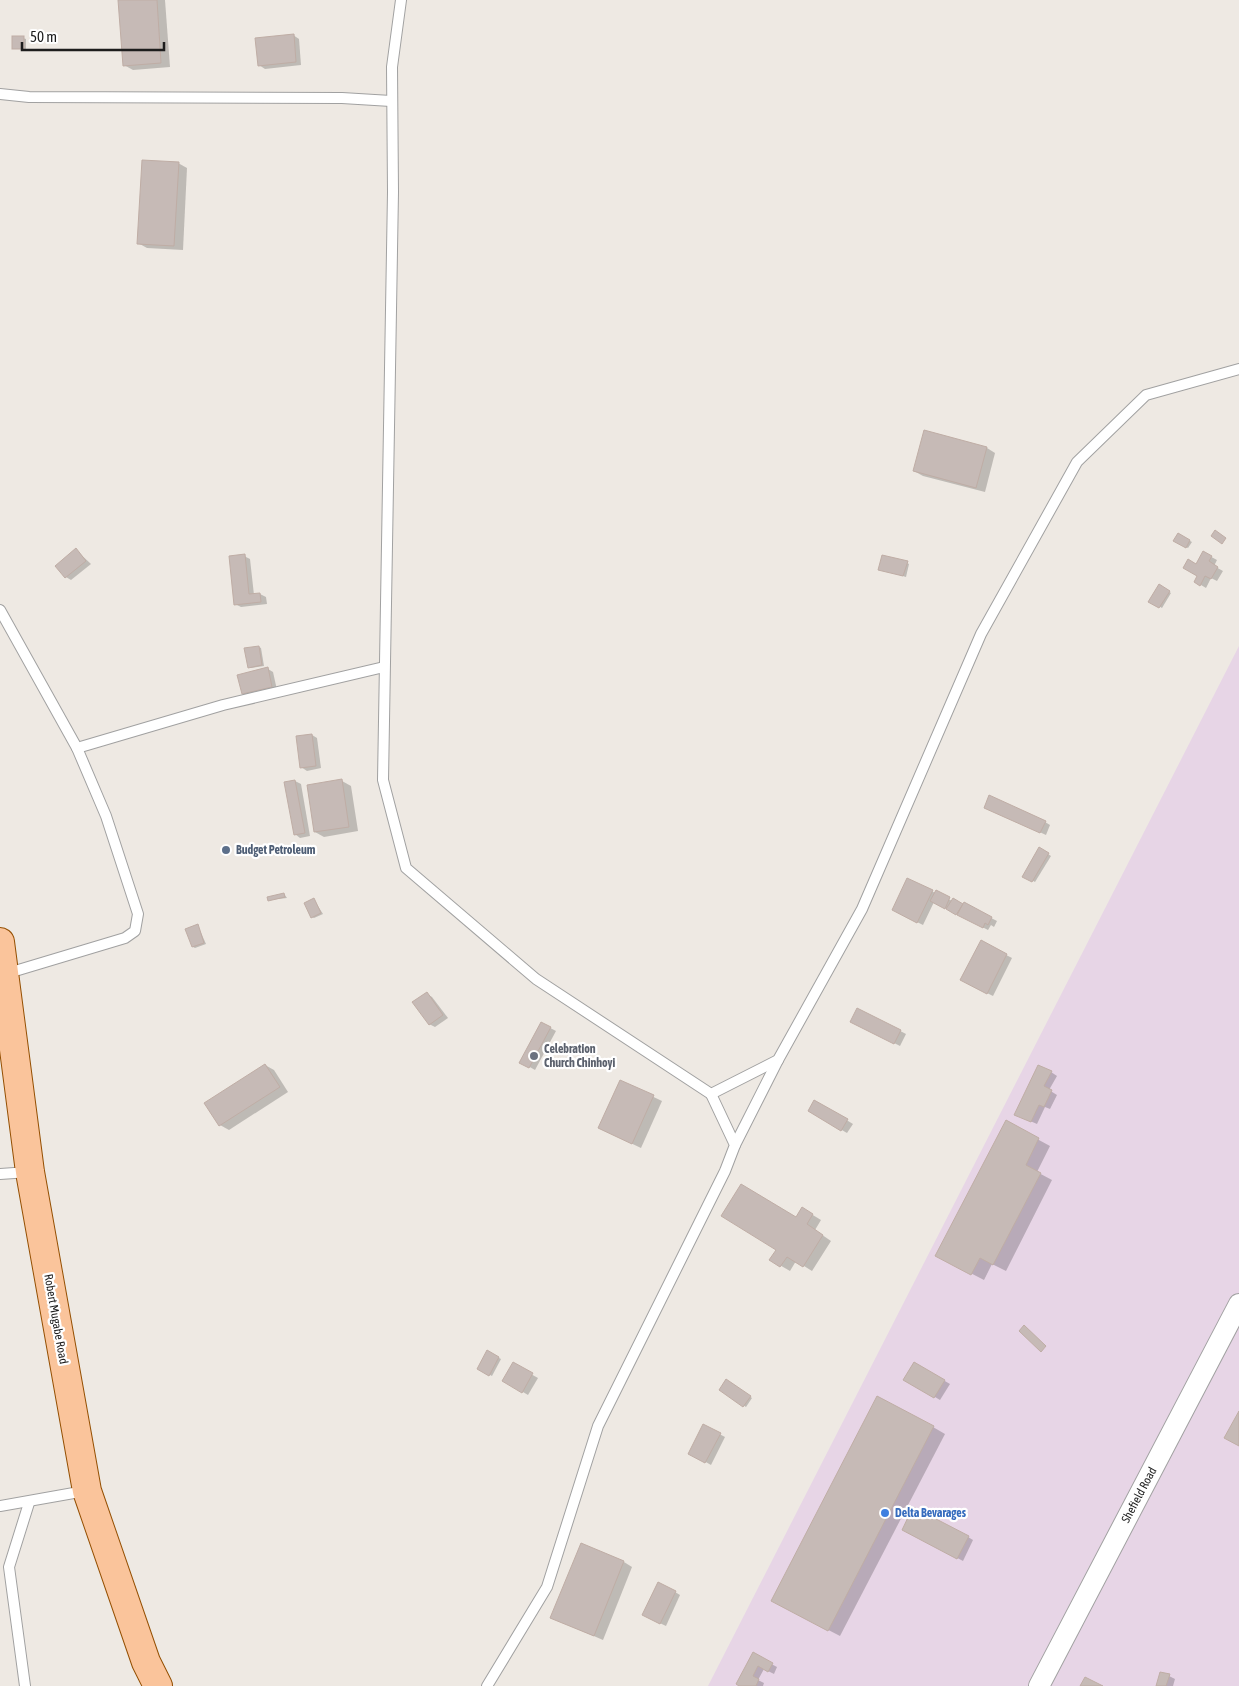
<svg xmlns="http://www.w3.org/2000/svg" width="1239" height="1686" viewBox="0 0 1239 1686" font-family="'Asap Condensed',sans-serif">
<rect width="100%" height="100%" fill="#eee9e3"/>
<polygon fill="#e7d5e6" points="1239,646 1239,1686 708,1686"/>
<g fill="#0003">
<polygon points="120,0 165,0 170,67 133,70 124,65"/>
<polygon points="293,35 299,39 301,65 265,69 259,65"/>
<polygon points="23,38 26,39 26,49 13,48"/>
<polygon points="178,163 187,168 183,250 147,248 138,243"/>
<polygon points="987,448 995,453 985,492 923,476 914,471"/>
<polygon points="1179,535 1192,542 1188,548 1175,541"/>
<polygon points="76,550 91,564 71,580 66,577"/>
<polygon points="1204,553 1217,560 1214,566 1223,571 1217,581 1211,578 1206,588 1196,582 1199,575 1197,565"/>
<polygon points="244,556 250,559 254,595 260,594 266,597 267,604 241,607 235,604"/>
<polygon points="907,563 909,564 906,577 882,570"/>
<polygon points="1159,586 1171,593 1162,608 1150,601"/>
<polygon points="259,647 261,648 264,666 251,668 249,667"/>
<polygon points="268,669 273,672 277,690 248,697 243,694"/>
<polygon points="312,735 317,738 321,768 307,771 301,767"/>
<polygon points="295,781 301,784 310,836 300,838 295,834 286,783"/>
<polygon points="342,781 351,786 358,831 324,837 315,832"/>
<polygon points="991,810 1045,822 1050,825 1046,835"/>
<polygon points="1040,849 1051,856 1035,882 1024,876"/>
<polygon points="908,880 963,906 964,904 997,921 994,927 991,925 988,930 934,902 923,925 899,913"/>
<polygon points="284,894 287,898 269,900"/>
<polygon points="314,900 323,914 314,918 312,917"/>
<polygon points="198,926 206,944 195,948 193,947"/>
<polygon points="981,942 1012,958 993,996 967,983"/>
<polygon points="427,994 432,997 448,1018 435,1027 429,1024"/>
<polygon points="858,1009 906,1034 900,1046 857,1024"/>
<polygon points="541,1023 556,1031 535,1070 521,1062"/>
<polygon points="265,1065 274,1070 288,1092 229,1130 220,1125"/>
<polygon points="1051,1072 1057,1076 1049,1090 1057,1095 1050,1109 1045,1107 1037,1124 1021,1117"/>
<polygon points="620,1081 662,1101 641,1148 599,1128"/>
<polygon points="815,1101 853,1124 847,1133 809,1111"/>
<polygon points="1006,1122 1050,1146 1037,1172 1052,1180 1006,1271 992,1264 984,1280 949,1262"/>
<polygon points="803,1209 821,1220 815,1230 831,1241 812,1271 796,1261 790,1271 771,1260"/>
<polygon points="488,1352 501,1359 492,1376 479,1369"/>
<polygon points="914,1363 950,1384 940,1400 905,1379"/>
<polygon points="513,1364 538,1378 528,1395 504,1381"/>
<polygon points="726,1381 752,1398 746,1407 720,1390"/>
<polygon points="704,1426 725,1437 711,1465 690,1453"/>
<polygon points="933,1427 945,1434 840,1636 784,1607"/>
<polygon points="903,1529 968,1537 973,1540 963,1561"/>
<polygon points="624,1562 632,1567 603,1640 552,1618"/>
<polygon points="675,1592 680,1595 666,1626 649,1618"/>
<polygon points="753,1654 777,1667 774,1674 764,1669 758,1680 764,1683 763,1686 742,1686"/>
<polygon points="1169,1676 1175,1679 1173,1686 1157,1686"/>
</g>
<g fill="#c6bab6" stroke="#bfada5">
<polygon points="118,0 157,0 161,63 123,66"/>
<polygon points="294,34 296,62 258,66 255,38"/>
<rect x="12" y="36" width="12" height="13"/>
<polygon points="142,160 179,162 174,246 137,244"/>
<polygon points="924,430 987,447 976,488 913,471"/>
<polygon points="1215,530 1226,538 1222,544 1211,536"/>
<polygon points="1178,533 1190,540 1186,548 1173,541"/>
<polygon points="76,548 86,561 65,578 55,566"/>
<polygon points="1203,551 1212,556 1209,561 1218,567 1211,579 1205,576 1200,586 1194,582 1197,576 1183,568 1188,559 1196,564"/>
<polygon points="245,554 249,594 260,593 261,602 234,605 229,556"/>
<polygon points="882,555 908,561 903,576 878,570"/>
<polygon points="1159,584 1170,591 1159,608 1148,602"/>
<polygon points="259,646 262,665 248,668 244,648"/>
<polygon points="268,667 272,687 242,694 237,675"/>
<polygon points="312,734 316,766 300,768 296,736"/>
<polygon points="342,779 349,827 314,832 307,785"/>
<polygon points="295,780 305,833 294,835 284,782"/>
<polygon points="989,795 1046,821 1040,833 984,808"/>
<polygon points="1039,847 1049,853 1032,882 1022,877"/>
<polygon points="907,878 933,890 917,923 892,910"/>
<polygon points="936,890 950,897 945,909 930,901"/>
<polygon points="284,893 285,897 268,901 267,897"/>
<polygon points="314,898 321,913 311,918 304,903"/>
<polygon points="953,898 963,904 956,915 946,909"/>
<polygon points="964,902 992,917 988,925 985,923 983,928 957,915"/>
<polygon points="198,924 204,943 192,947 185,929"/>
<polygon points="981,940 1007,954 987,994 960,980"/>
<polygon points="427,992 443,1015 429,1025 412,1002"/>
<polygon points="857,1008 901,1030 894,1044 850,1022"/>
<polygon points="541,1022 551,1027 529,1068 519,1063"/>
<polygon points="265,1064 280,1087 219,1126 204,1103"/>
<polygon points="1038,1065 1052,1071 1044,1086 1052,1090 1044,1107 1039,1105 1031,1122 1014,1115"/>
<polygon points="620,1080 654,1095 632,1144 598,1128"/>
<polygon points="814,1100 848,1119 841,1131 808,1111"/>
<polygon points="1006,1120 1039,1138 1026,1165 1041,1173 993,1265 980,1258 971,1275 935,1256"/>
<polygon points="741,1184 796,1217 802,1207 813,1214 807,1224 823,1235 803,1267 787,1257 780,1267 769,1260 776,1250 721,1216"/>
<polygon points="1024,1325 1046,1346 1041,1352 1019,1331"/>
<polygon points="487,1350 499,1357 489,1376 477,1369"/>
<polygon points="513,1362 533,1373 522,1393 502,1381"/>
<polygon points="914,1362 945,1380 934,1398 903,1380"/>
<polygon points="726,1379 751,1396 743,1407 719,1390"/>
<polygon points="877,1396 934,1426 828,1631 771,1601"/>
<polygon points="1239,1411 1239,1446 1224,1438"/>
<polygon points="703,1424 721,1433 705,1463 688,1454"/>
<polygon points="913,1507 969,1536 957,1559 902,1530"/>
<polygon points="581,1543 624,1561 594,1636 550,1618"/>
<polygon points="658,1582 676,1591 660,1624 642,1615"/>
<polygon points="753,1652 773,1663 768,1672 758,1666 753,1676 759,1679 756,1686 739,1686 736,1684"/>
<polygon points="1160,1672 1170,1674 1166,1686 1156,1686"/>
<polygon points="1085,1677 1103,1686 1080,1686"/>
</g>
<g fill="none" stroke-linecap="round" stroke-linejoin="round">
<defs>
<g id="service">
<polyline points="401,0 392,67 393,192 383,780 406,868 536,979 711,1094 778,1060 862,909 981,634 1077,462 1146,395 1239,369"/>
<polyline points="0,94 29,97 342,98 391,101"/>
<polyline points="0,610 77,748 106,816 138,914 135,931 125,938 5,974"/>
<polyline points="77,748 223,705 384,667"/>
<polyline points="735,1145 778,1060"/>
<polyline points="0,1174 29,1172"/>
<polyline points="0,1506 85,1491"/>
<polyline points="25,1686 9,1567 29,1503"/>
<polyline points="487,1686 547,1587 598,1426 725,1171 735,1145 711,1094"/>
</g>
<polyline id="minor" points="1039,1686 1239,1304"/>
<polyline id="primary" points="0,942 30,1172 87,1491 146,1662 158,1686"/>
</defs>
<use href="#service" stroke="#a1a1a1" stroke-width="12"/>
<use href="#minor" stroke="#a1a1a1" stroke-width="22"/>
<use href="#primary" stroke="#944f02" stroke-width="30"/>
<use href="#service" stroke="#fff" stroke-width="10"/>
<use href="#minor" stroke="#fff" stroke-width="20"/>
<use href="#primary" stroke="#fac49b" stroke-width="28"/>
</g>
<circle fill="#5c6f8a" stroke="#fff" stroke-width="2" cx="226" cy="850" r="5"/>
<circle fill="#6b7280" stroke="#fff" stroke-width="2" cx="534" cy="1056" r="5"/>
<circle fill="#3f7fe0" stroke="#fff" stroke-width="2" cx="885" cy="1513" r="5"/>
<g text-anchor="middle" dominant-baseline="central" stroke-width="4.5" stroke-linejoin="round" paint-order="stroke">
<g font-size="12" font-weight="bold" fill="#4e5e75" stroke="#fff" text-anchor="start">
<text x="236" y="850">Budget Petroleum</text>
</g>
<g font-size="12" font-weight="bold" fill="#5b616d" stroke="#fff" text-anchor="start">
<text x="544" y="1049">Celebration<tspan x="544" dy="14">Church Chinhoyi</tspan></text>
</g>
<g font-size="12" fill="#1d1d1d" stroke="#fff">
<text transform="translate(56 1319) rotate(80)">Robert Mugabe Road</text>
<text transform="translate(1139 1495) rotate(-62)">Shefield Road</text>
</g>
<g font-size="12" font-weight="bold" fill="#366cbe" stroke="#fff" text-anchor="start">
<text x="895" y="1513">Delta Bevarages</text>
</g>
</g>
<path d="M22 42v8h142v-8" fill="none" stroke="#1d1d1d" stroke-width="2.5"/>
<text x="30" y="42" font-size="15" fill="#1d1d1d" stroke="#ffffff" stroke-width="4" paint-order="stroke">50 m</text>
</svg>
